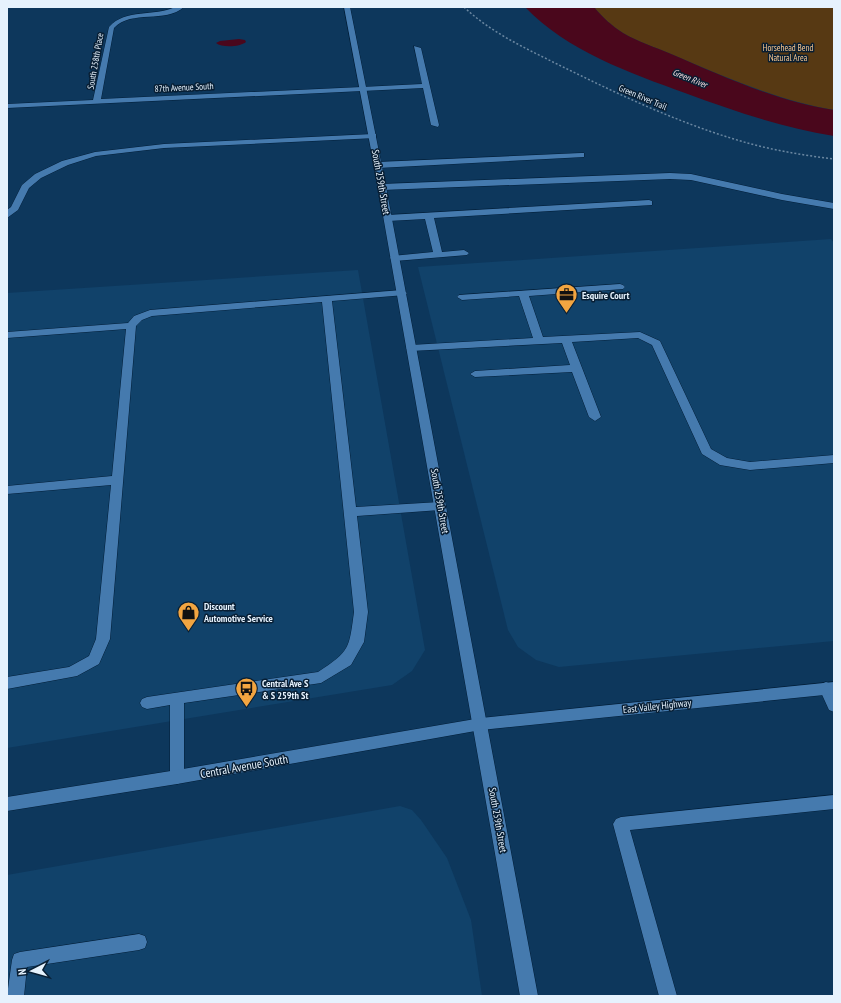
<svg xmlns="http://www.w3.org/2000/svg" width="841" height="1003" viewBox="0 0 841 1003" font-family="'PT Sans Narrow',sans-serif">
<rect width="100%" height="100%" fill="#0d375c"/>
<g fill="#11426a">
<polygon points="831,239 834,243 834,641 559,667 536,660 518,647 508,630 418,267"/>
<polygon points="358,270 425,650 412,671 392,685 7,748 7,293"/>
<polygon points="400,806 412,810 421,820 447,858 471,920 482,996 7,996 7,875"/>
</g>
<path fill="#573913" d="M594,7H834V110C778,101 723,76 671,54C655,47 638,42 623,33C612,26 602,17 594,7Z"/>
<g fill="#4a071c">
<path d="M525,7H594C602,17 612,26 623,33C638,42 655,47 671,54C722,76 779,102 834,110V136C783,128 734,111 685,93C630,73 567,51 525,7Z"/>
<path d="M239,39L245,40L246,42C240,47 222,48 216,43L220,41Z"/>
</g>
<g fill="none" stroke-linecap="round" stroke-linejoin="round">
<defs>
<g id="service">
<polygon points="414,46 421,48 439,125 438,127 431,125 423,88 362,91 358,89 362,87 422,84"/>
<polygon points="373,134 376,134 376,138 164,148 96,156 68,165 41,178 29,188 18,210 7,218 7,210 11,207 22,185 35,174 62,161 95,152 164,144"/>
<polygon points="581,153 584,153 584,157 378,168 374,165 378,162"/>
<polygon points="670,173 691,174 782,194 834,203 834,209 782,200 691,180 670,179 382,190 378,187 382,184"/>
<polygon points="649,200 652,201 652,205 434,218 442,252 464,250 469,253 467,255 395,261 390,258 392,256 433,252 425,219 388,221 384,218 388,215"/>
<polygon points="620,284 623,285 625,287 623,289 529,296 543,337 640,332 660,341 711,449 727,458 750,462 834,455 834,463 750,470 720,465 702,454 652,345 638,338 572,342 601,417 595,421 589,417 572,372 475,377 470,374 475,371 570,365 562,343 411,351 406,348 411,345 533,338 519,296 462,300 457,297 459,295"/>
<path d="M402,290L407,293L405,295L332,301L356,507L440,502L444,503L446,506L444,509L440,510L357,516L368,612L364,642L351,665L321,683L184,703V777L182,782L177,784L172,782L170,777V705L147,709L142,707L140,703L142,699L147,697L318,672C350,651 349,649 354,612L322,302L152,316L142,320L136,326L110,639L99,664L77,676L7,689V677L69,667L89,656L96,639L111,485L7,494V486L112,476L126,329L7,338V332L128,323L134,316L150,310Z"/>
<polygon points="826,682 831,684 834,690 834,712 829,710 819,688 821,684"/>
<polygon points="834,795 834,809 630,830 677,996 659,996 613,824 616,819 621,817"/>
<polygon points="139,934 145,936 147,942 145,948 139,950 27,967 24,996 7,996 12,960 14,954 20,952"/>
</g>
<path id="minor" d="M175,7H184C165,24 132,9 114,28L101,99L362,87L366,89L362,91L7,108V104L93,100L109,27C126,8 154,17 175,7Z"/>
<polygon id="tertiary" points="344,7 350,7 386,187 538,996 520,996 378,187"/>
<polygon id="secondary" points="834,682 834,694 481,730 177,784 7,811 7,797 177,770 481,718"/>
</defs>
<use href="#service" stroke="#021e38" stroke-width="1"/>
<use href="#minor" stroke="#021e38" stroke-width="1"/>
<use href="#tertiary" stroke="#021e38" stroke-width="1"/>
<use href="#secondary" stroke="#021e38" stroke-width="1"/>
<path stroke="#6a87a1" stroke-width="1.5" stroke-dasharray="2 2" stroke-linecap="butt" d="M464,7C490,32 525,48 557,64C622,96 688,128 759,146C784,152 809,156 834,159"/>
<use href="#service" fill="#457aae" fill-rule="evenodd"/>
<use href="#minor" fill="#457aae" fill-rule="evenodd"/>
<use href="#tertiary" fill="#457aae" fill-rule="evenodd"/>
<use href="#secondary" fill="#457aae" fill-rule="evenodd"/>
</g>
<defs>
<symbol id="office-pin" viewBox="-11 -11 22 30"><path d="M0 17L-7.5 6A9.5 9.5 0 1 1 7.5 6Z" fill="#f2a541" stroke="#081e33"/><path d="M-6-3h4V-5.5h4V-3h4V5H-6ZM-1-4.5V-3h2v-1.5ZM-6 0V1H6V0Z" fill="#111"/></symbol>
<symbol id="shop-pin" viewBox="-11 -11 22 30"><path d="M0 17L-7.5 6A9.5 9.5 0 1 1 7.5 6Z" fill="#f2a541" stroke="#081e33"/><path d="M-5-2.5h2.3a2.7 3.5 0 0 1 5.4 0H5L5.5 6h-11ZM-1.5-2.5h3a1.5 2.3 0 0 0-3 0Z" fill="#111"/></symbol>
<symbol id="bus-pin" viewBox="-11 -11 22 30"><path d="M0 17L-7.5 6A9.5 9.5 0 1 1 7.5 6Z" fill="#f2a541" stroke="#081e33"/><path d="M-5-6H5V4H4V6H2V4H-2V6H-4V4H-5ZM-3.5-4V0h7V-4ZM-3.5 1.2v1.5H-2V1.2ZM2 1.2v1.5H3.5V1.2Z" fill="#111"/></symbol>
</defs>
<g fill-rule="evenodd">
<use href="#office-pin" x="554" y="282" width="25" height="34"/>
<use href="#shop-pin" x="176" y="600" width="25" height="34"/>
<use href="#bus-pin" x="234" y="676" width="25" height="34"/>
</g>
<g text-anchor="middle" dominant-baseline="central" stroke-width="3" stroke-linejoin="round" paint-order="stroke">
<g font-size="9" fill="#fbc991" stroke="#081e33">
<text x="788" y="47">Horsehead Bend<tspan x="788" dy="10">Natural Area</tspan></text>
</g>
<g font-size="9" fill="#e6f2fd" stroke="#081e33">
<text transform="translate(95 61) rotate(-80)">South 258th Place</text>
<text transform="translate(184 87) rotate(-3)">87th Avenue South</text>
<text transform="translate(643 97) rotate(23)">Green River Trail</text>
</g>
<g font-size="9" font-style="italic" fill="#f8dde0" stroke="#081e33">
<text transform="translate(690 78) rotate(22)">Green River</text>
</g>
<g font-size="10" fill="#e6f2fd" stroke="#081e33">
<text transform="translate(381 182) rotate(80)">South 259th Street</text>
<text transform="translate(440 501) rotate(80)">South 259th Street</text>
<text transform="translate(657 706) rotate(-6)">East Valley Highway</text>
<text transform="translate(498 820) rotate(80)">South 259th Street</text>
</g>
<g font-size="10" font-weight="bold" fill="#e6f2fd" stroke="#081e33" text-anchor="start">
<text x="582" y="295">Esquire Court</text>
<text x="204" y="606">Discount<tspan x="204" dy="12">Automotive Service</tspan></text>
<text x="262" y="683">Central Ave S<tspan x="262" dy="12">&amp; S 259th St</tspan></text>
</g>
<g font-size="12" fill="#e6f2fd" stroke="#081e33">
<text transform="translate(244 766) rotate(-10)">Central Avenue South</text>
</g>
</g>
<rect width="841" height="1003" fill="none" stroke="#e6f2fd" stroke-width="16"/>
<g transform="translate(32 971) rotate(264)" stroke="#081e33" stroke-width="3" paint-order="stroke">
<path d="M0-3L7 15L0 10L-7 15Z" fill="#e6f2fd"/>
<text y="-6" font-size="11" font-weight="bold" text-anchor="middle" fill="#e6f2fd">N</text>
</g>
</svg>
